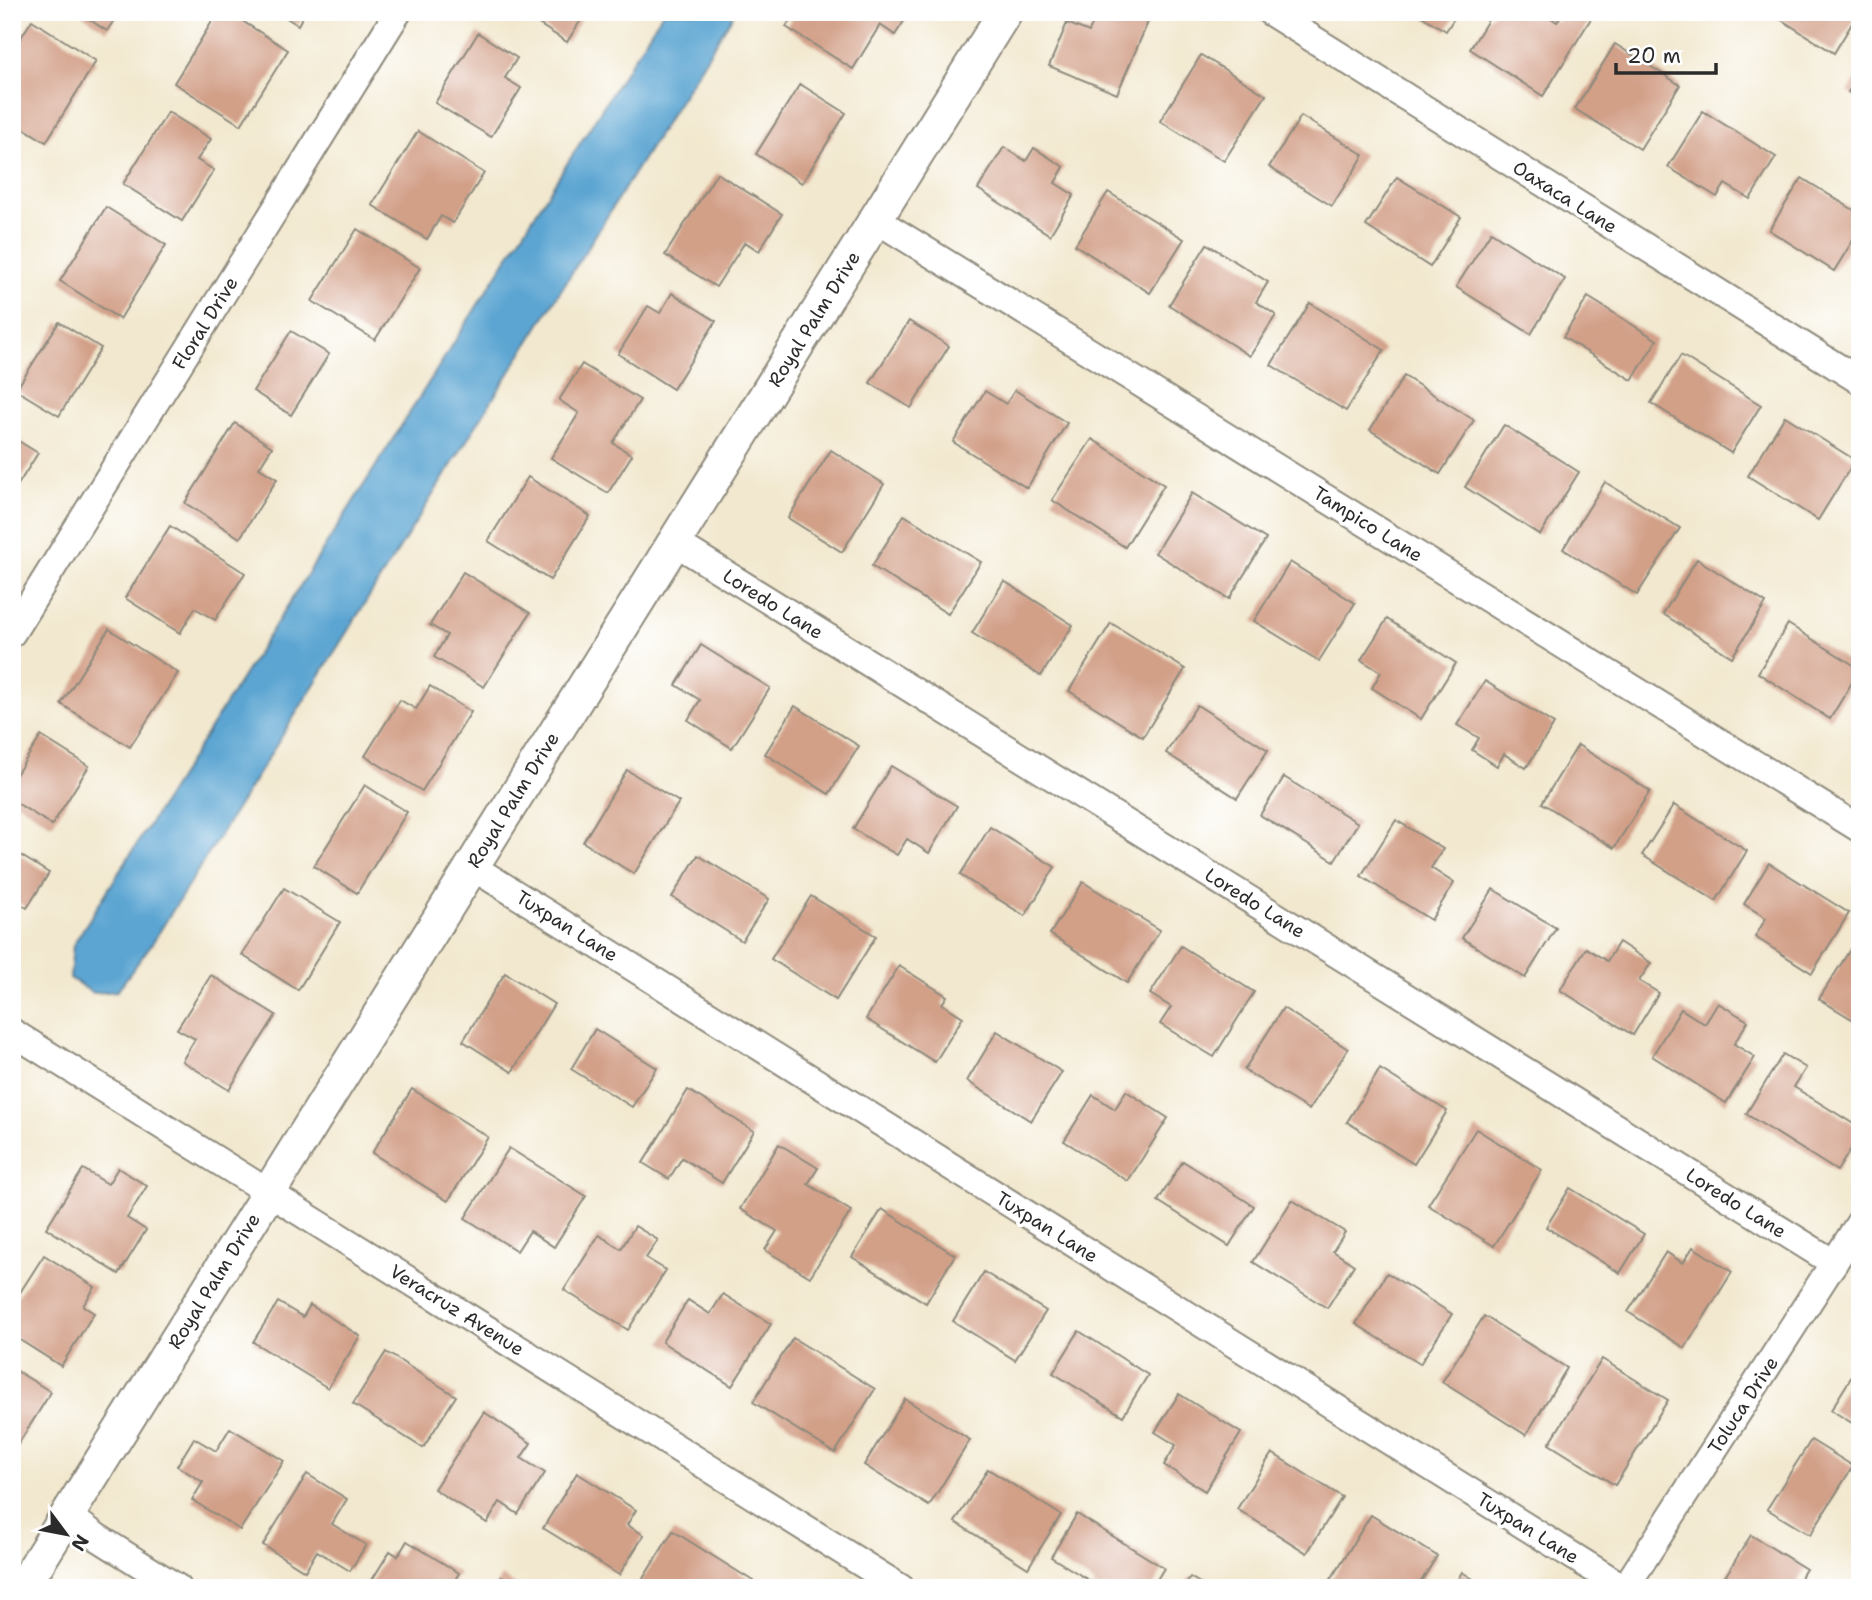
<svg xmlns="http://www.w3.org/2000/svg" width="1872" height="1600" viewBox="0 0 1872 1600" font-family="'Shantell Sans',sans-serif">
<rect width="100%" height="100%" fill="#fff"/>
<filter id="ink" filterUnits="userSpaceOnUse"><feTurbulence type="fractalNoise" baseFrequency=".0143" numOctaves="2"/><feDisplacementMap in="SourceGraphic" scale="14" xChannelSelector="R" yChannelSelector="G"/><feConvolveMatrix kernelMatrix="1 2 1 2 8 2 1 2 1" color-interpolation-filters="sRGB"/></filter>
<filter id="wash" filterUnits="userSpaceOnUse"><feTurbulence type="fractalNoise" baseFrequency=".00686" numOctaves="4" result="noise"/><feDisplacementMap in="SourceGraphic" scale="28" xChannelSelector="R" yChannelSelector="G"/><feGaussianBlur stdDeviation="1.57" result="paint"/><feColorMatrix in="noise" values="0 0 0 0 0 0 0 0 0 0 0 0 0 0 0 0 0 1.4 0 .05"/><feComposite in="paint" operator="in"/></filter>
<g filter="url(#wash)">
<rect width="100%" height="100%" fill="#f2e8cf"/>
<polygon fill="#5ba5d2" stroke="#43687e" stroke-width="2" points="663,12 735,12 153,942 117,991 93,993 70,978 73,945"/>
<g id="blocks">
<g fill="#d29f87">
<polygon points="78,12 119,12 107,31"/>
<polygon points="218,12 228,12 288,50 241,125 174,83"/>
<polygon points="277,12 305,12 298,25"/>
<polygon points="520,12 586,12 567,42"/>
<polygon points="795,12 910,12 895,35 880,25 853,69 786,27"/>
<polygon points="1098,12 1126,12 1148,22 1117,94 1049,66 1067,23 1089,32"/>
<polygon points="1415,12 1458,12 1446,31"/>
<polygon points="1493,12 1542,12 1557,22 1563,12 1595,12 1543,96 1470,49"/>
<polygon points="1769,12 1859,12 1834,53"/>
<polygon points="32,20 96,61 46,142 12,121 12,52"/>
<polygon points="478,33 517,58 505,78 521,88 491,137 435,103"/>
<polygon points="1615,44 1680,85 1640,149 1575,109"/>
<polygon points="1201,55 1266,95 1224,161 1160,121"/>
<polygon points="1860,74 1860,100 1848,92"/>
<polygon points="800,84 846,113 802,183 756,154"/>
<polygon points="1703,111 1776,157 1750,199 1725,184 1717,197 1668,167"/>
<polygon points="168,112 211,139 197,160 214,170 182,221 123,184"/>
<polygon points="1301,116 1364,155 1332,206 1269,167"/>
<polygon points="418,131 484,173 453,223 441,216 427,239 372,205"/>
<polygon points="1004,147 1026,161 1034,148 1064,167 1055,183 1074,195 1050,235 978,189"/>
<polygon points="12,152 22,158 12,174"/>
<polygon points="717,173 782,214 759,251 745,242 716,287 665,255"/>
<polygon points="1397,177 1461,217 1430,267 1366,226"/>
<polygon points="1802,178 1860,214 1860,229 1834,271 1769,230"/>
<polygon points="1108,192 1184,239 1150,293 1075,245"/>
<polygon points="106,207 166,245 120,319 60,281"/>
<polygon points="357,229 420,268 375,340 312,301"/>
<polygon points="1491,232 1565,279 1531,334 1456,287"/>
<polygon points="1207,244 1268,282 1256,302 1276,315 1250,356 1169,305"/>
<polygon points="672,293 716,321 673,389 618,354 648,306 660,313"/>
<polygon points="1588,297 1657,340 1632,380 1563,337"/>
<polygon points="1310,303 1384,350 1346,411 1271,365"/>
<polygon points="909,321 949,346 911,408 870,383"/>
<polygon points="59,322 101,348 59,416 16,390"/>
<polygon points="291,331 329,354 291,415 253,391"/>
<polygon points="1681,355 1761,405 1731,453 1651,403"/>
<polygon points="582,364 640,400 613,443 632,455 608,493 551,458 579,413 559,400"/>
<polygon points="1404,376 1474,420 1440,474 1370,430"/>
<polygon points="1015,390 1067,423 1027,488 953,442 985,391 1006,404"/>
<polygon points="1785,416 1855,460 1818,520 1748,476"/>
<polygon points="235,423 272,447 259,468 277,479 240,538 185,503"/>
<polygon points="1504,425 1579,472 1540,535 1465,487"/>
<polygon points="12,437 38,453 12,494"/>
<polygon points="1092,439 1164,485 1125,547 1052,500"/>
<polygon points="831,450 884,484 842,552 788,518"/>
<polygon points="528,477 590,516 550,580 488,541"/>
<polygon points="1605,482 1680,528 1637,595 1563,549"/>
<polygon points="1192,493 1266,539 1229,599 1155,553"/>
<polygon points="904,515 981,562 948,614 872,566"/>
<polygon points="170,526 245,573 215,620 195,608 180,633 125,598"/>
<polygon points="1697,559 1766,603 1732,657 1663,614"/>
<polygon points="1290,562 1355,603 1319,661 1254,621"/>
<polygon points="463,572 530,613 484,687 434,657 447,635 430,625"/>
<polygon points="1004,581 1073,625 1041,676 972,633"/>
<polygon points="1387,619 1456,663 1421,719 1372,688 1381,672 1361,660"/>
<polygon points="1111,623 1185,669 1143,737 1069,691"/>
<polygon points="1788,624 1860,669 1830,719 1758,673"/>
<polygon points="109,629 178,673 130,747 61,704"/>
<polygon points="701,645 770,688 732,748 688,720 700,700 676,685"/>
<polygon points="1485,681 1554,724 1526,768 1504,754 1497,766 1472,750 1479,738 1457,725"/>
<polygon points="430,686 471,712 422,791 365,756 400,700 416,709"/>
<polygon points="1197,705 1268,750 1237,798 1166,753"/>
<polygon points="795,706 859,746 829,794 765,754"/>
<polygon points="41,736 89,766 52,825 12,800 12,781"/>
<polygon points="1578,745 1650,791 1614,848 1542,803"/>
<polygon points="891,766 957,806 929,853 907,839 897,855 853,829"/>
<polygon points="627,770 679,802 634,874 583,842"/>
<polygon points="1284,777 1358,823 1334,861 1260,815"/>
<polygon points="365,785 407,812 357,893 314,866"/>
<polygon points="1674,805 1747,851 1716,901 1642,855"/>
<polygon points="1396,820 1443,849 1431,868 1454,883 1431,920 1361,876"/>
<polygon points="990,827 1055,867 1025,916 960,875"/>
<polygon points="12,850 49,873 27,908 12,899"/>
<polygon points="698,855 769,899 742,941 672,897"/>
<polygon points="1769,863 1849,913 1812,973 1755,937 1766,918 1744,904"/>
<polygon points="1083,882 1160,930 1127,983 1050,934"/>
<polygon points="284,888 340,922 298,990 242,955"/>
<polygon points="1493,889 1556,928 1525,978 1462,938"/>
<polygon points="811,896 876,936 836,1000 771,959"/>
<polygon points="1860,934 1860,1024 1819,999"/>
<polygon points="1619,942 1651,963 1639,981 1659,993 1633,1035 1560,990 1586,948 1607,961"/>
<polygon points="1181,946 1254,992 1214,1057 1160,1024 1171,1007 1150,994"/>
<polygon points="899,966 947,996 942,1004 963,1017 935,1062 866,1019"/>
<polygon points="505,973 554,1004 512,1072 463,1041"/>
<polygon points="211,975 276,1015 229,1090 182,1061 195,1039 177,1029"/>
<polygon points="1718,1003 1748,1021 1734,1044 1755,1057 1726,1103 1652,1056 1681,1009 1705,1024"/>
<polygon points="1283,1008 1348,1049 1309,1110 1244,1070"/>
<polygon points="595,1029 657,1068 632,1107 571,1069"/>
<polygon points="997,1031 1062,1072 1031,1121 967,1081"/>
<polygon points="1783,1054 1806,1068 1794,1087 1860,1128 1860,1135 1837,1171 1746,1114"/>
<polygon points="1380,1069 1447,1111 1414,1164 1347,1122"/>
<polygon points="412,1089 488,1137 448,1201 372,1153"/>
<polygon points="688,1090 754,1131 722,1183 682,1158 669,1179 643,1163"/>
<polygon points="1126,1091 1168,1118 1128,1181 1064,1141 1093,1095 1115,1109"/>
<polygon points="1476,1129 1542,1170 1494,1246 1428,1205"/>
<polygon points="779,1144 818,1168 808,1184 851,1211 810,1277 765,1250 777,1231 740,1209"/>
<polygon points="509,1148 586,1196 554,1247 530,1231 517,1251 465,1218"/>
<polygon points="1183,1161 1254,1206 1229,1246 1158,1201"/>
<polygon points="118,1168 147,1186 127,1218 146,1230 119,1274 46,1228 83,1169 108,1184"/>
<polygon points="1570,1188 1644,1234 1620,1273 1546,1227"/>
<polygon points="1292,1200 1345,1232 1333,1251 1354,1265 1327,1308 1253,1262"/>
<polygon points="882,1209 955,1255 926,1303 852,1257"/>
<polygon points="635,1226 658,1240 646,1258 666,1270 628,1330 564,1290 599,1235 621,1249"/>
<polygon points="1693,1247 1732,1272 1685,1348 1628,1312 1666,1252 1683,1263"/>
<polygon points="44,1255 95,1287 83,1306 94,1313 61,1366 12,1335 12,1305"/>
<polygon points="984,1272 1046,1311 1015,1360 953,1321"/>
<polygon points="1387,1273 1452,1314 1420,1364 1356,1324"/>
<polygon points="723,1294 771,1324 732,1386 662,1342 688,1300 710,1314"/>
<polygon points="278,1302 303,1317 310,1305 360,1336 328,1388 253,1342"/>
<polygon points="1484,1316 1567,1368 1526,1435 1442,1382"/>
<polygon points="1079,1331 1148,1375 1123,1416 1053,1373"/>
<polygon points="793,1338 875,1389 835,1453 753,1402"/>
<polygon points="386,1352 456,1396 423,1448 353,1404"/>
<polygon points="1602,1359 1668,1400 1615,1485 1549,1444"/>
<polygon points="1860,1363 1860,1428 1831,1410"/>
<polygon points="12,1368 51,1392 12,1454"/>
<polygon points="1179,1394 1241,1433 1205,1491 1164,1465 1176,1445 1155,1432"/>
<polygon points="905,1399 970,1440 929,1506 864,1465"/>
<polygon points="484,1412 531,1443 521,1458 545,1473 518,1514 500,1502 487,1523 434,1489"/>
<polygon points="230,1428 284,1461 240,1530 192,1500 203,1482 177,1466 194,1438 216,1451"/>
<polygon points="1811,1440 1853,1466 1810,1535 1767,1509"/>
<polygon points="1272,1453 1342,1497 1307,1553 1237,1509"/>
<polygon points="988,1469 1061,1515 1028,1568 955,1522"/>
<polygon points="577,1473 636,1510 627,1525 644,1535 619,1575 543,1528"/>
<polygon points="307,1474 347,1499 332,1524 366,1545 350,1571 317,1551 305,1571 263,1545"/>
<polygon points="1077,1514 1164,1568 1152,1588 1093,1588 1095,1584 1051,1557"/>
<polygon points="1371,1515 1437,1556 1417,1588 1335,1588 1328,1584"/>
<polygon points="673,1531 753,1581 749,1588 637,1588"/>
<polygon points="1751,1535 1806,1569 1794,1588 1718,1588"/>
<polygon points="407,1541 459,1573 452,1585 457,1588 367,1588 390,1551 398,1556"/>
<polygon points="1462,1572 1487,1588 1453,1588"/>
<polygon points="502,1576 520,1588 494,1588"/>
<polygon points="1190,1577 1208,1588 1183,1588"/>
</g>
</g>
</g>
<g filter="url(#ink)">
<use href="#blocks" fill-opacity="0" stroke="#8e8a7d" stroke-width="2"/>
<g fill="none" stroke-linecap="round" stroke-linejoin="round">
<defs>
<g id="minor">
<polyline points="1270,12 1860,381"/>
<polyline points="875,219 1860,829"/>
<polyline points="676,543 1834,1263"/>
<polyline points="12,633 398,12"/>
<polyline points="471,866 1624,1588"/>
<polyline points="12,1032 901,1588"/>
<polyline points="69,1516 97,1537 178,1588"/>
<polyline points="1625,1588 1860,1222"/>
</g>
<polyline id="tertiary" points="22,1588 1005,12"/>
</defs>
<use href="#minor" stroke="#8e8a7d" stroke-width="30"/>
<use href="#tertiary" stroke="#8e8a7d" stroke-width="37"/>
<use href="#minor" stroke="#fff" stroke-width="26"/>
<use href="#tertiary" stroke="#fff" stroke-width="33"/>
</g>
</g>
<g text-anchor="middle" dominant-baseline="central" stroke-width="7" stroke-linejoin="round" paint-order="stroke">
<g font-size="19" fill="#2b2b2b" stroke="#fff">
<text transform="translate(1565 197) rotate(32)">Oaxaca Lane</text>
<text transform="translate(814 319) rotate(-58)">Royal Palm Drive</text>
<text transform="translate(205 323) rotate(-58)">Floral Drive</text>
<text transform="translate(1368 524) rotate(32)">Tampico Lane</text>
<text transform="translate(773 604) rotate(32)">Loredo Lane</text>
<text transform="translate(513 800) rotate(-58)">Royal Palm Drive</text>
<text transform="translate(1255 903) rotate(32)">Loredo Lane</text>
<text transform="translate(567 926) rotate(32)">Tuxpan Lane</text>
<text transform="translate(1736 1203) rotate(32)">Loredo Lane</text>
<text transform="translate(1047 1227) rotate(32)">Tuxpan Lane</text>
<text transform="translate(214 1281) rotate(-58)">Royal Palm Drive</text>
<text transform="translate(457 1310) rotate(32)">Veracruz Avenue</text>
<text transform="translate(1743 1405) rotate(-57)">Toluca Drive</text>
<text transform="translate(1528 1528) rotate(32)">Tuxpan Lane</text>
</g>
</g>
<rect width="1872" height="1600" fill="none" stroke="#fff" stroke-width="42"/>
<g transform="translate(66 1534) rotate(122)" stroke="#ffffff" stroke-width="5" paint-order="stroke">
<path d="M0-5L12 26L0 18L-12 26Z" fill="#2b2b2b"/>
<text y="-10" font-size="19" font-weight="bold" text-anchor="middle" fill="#2b2b2b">N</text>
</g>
<path d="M1616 63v10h100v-10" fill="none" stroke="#2b2b2b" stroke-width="3.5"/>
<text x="1627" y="63" font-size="21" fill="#2b2b2b" stroke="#ffffff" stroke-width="5" paint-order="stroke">20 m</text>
</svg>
